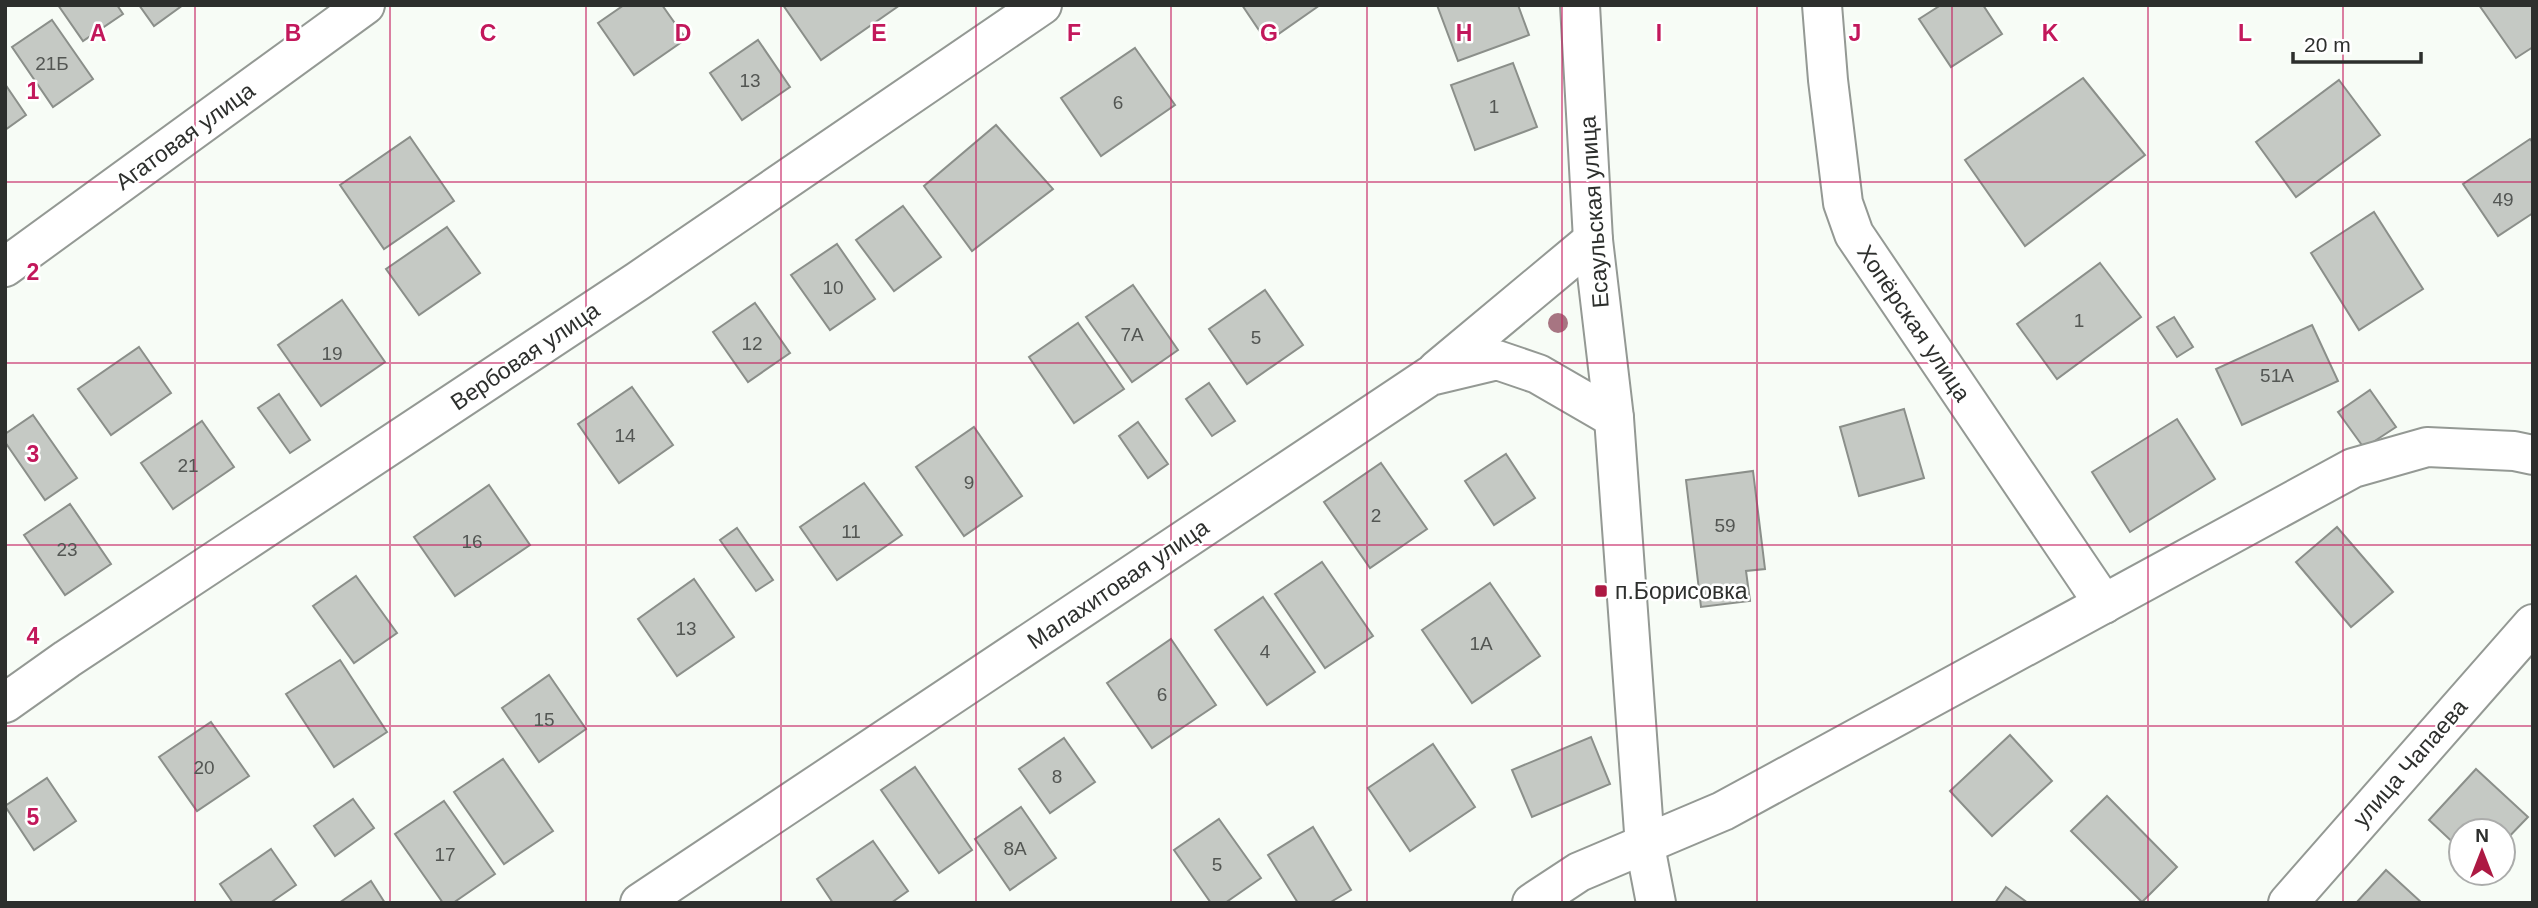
<svg xmlns="http://www.w3.org/2000/svg" width="2538" height="908" viewBox="0 0 2538 908" font-family="Helvetica,sans-serif">
<rect width="100%" height="100%" fill="#f7fcf6"/>
<g fill="#c5c9c4" stroke="#8b8f8a" stroke-width="2">
<polygon points="58,5 117,5 123,14 83,41"/>
<polygon points="139,5 183,5 154,26"/>
<polygon points="624,5 662,5 686,39 634,75 598,23"/>
<polygon points="783,5 900,5 821,60"/>
<polygon points="1242,5 1320,5 1267,42"/>
<polygon points="1437,5 1518,5 1529,35 1458,61"/>
<polygon points="1941,5 1983,5 2002,34 1951,67 1919,19"/>
<polygon points="2479,5 2533,5 2533,47 2516,58"/>
<polygon points="52,20 93,79 53,107 12,47"/>
<polygon points="758,40 790,87 742,120 710,73"/>
<polygon points="1135,48 1175,105 1101,156 1061,98"/>
<polygon points="1513,63 1537,127 1475,150 1451,85"/>
<polygon points="2083,78 2145,155 2025,246 1965,160"/>
<polygon points="2339,80 2380,135 2296,197 2256,142"/>
<polygon points="5,84 26,115 5,130"/>
<polygon points="996,125 1053,189 972,251 924,186"/>
<polygon points="410,137 454,201 384,249 340,185"/>
<polygon points="2530,139 2533,143 2533,213 2498,236 2463,184"/>
<polygon points="903,206 941,257 894,291 856,240"/>
<polygon points="2374,212 2423,289 2359,330 2311,253"/>
<polygon points="447,227 480,273 419,315 386,269"/>
<polygon points="837,244 875,299 830,330 791,275"/>
<polygon points="2100,263 2141,317 2057,379 2017,324"/>
<polygon points="1133,285 1178,350 1132,382 1086,317"/>
<polygon points="1265,290 1303,345 1247,384 1209,329"/>
<polygon points="342,300 385,362 321,406 278,345"/>
<polygon points="755,303 790,353 748,382 713,332"/>
<polygon points="2174,317 2193,347 2177,357 2157,327"/>
<polygon points="1078,323 1124,389 1074,423 1029,357"/>
<polygon points="2312,325 2338,381 2242,425 2216,369"/>
<polygon points="139,347 171,393 111,435 78,389"/>
<polygon points="1209,383 1235,421 1212,436 1186,399"/>
<polygon points="632,387 673,445 619,483 578,424"/>
<polygon points="2370,390 2396,427 2364,448 2338,412"/>
<polygon points="279,394 310,440 290,453 258,408"/>
<polygon points="1904,409 1924,478 1859,496 1840,427"/>
<polygon points="33,415 77,478 45,500 5,442 5,434"/>
<polygon points="2177,419 2215,479 2130,532 2092,472"/>
<polygon points="202,421 234,467 173,509 141,463"/>
<polygon points="1138,422 1168,464 1148,478 1119,436"/>
<polygon points="974,427 1022,496 964,536 916,467"/>
<polygon points="1506,454 1535,498 1494,525 1465,481"/>
<polygon points="1381,463 1427,529 1370,568 1324,502"/>
<polygon points="1753,471 1765,569 1746,571 1750,601 1701,607 1686,480"/>
<polygon points="864,483 902,535 837,580 800,527"/>
<polygon points="489,485 530,545 455,596 414,537"/>
<polygon points="70,504 111,564 65,595 24,535"/>
<polygon points="2337,527 2393,592 2351,627 2296,562"/>
<polygon points="737,528 773,580 756,591 720,540"/>
<polygon points="1322,562 1373,636 1325,668 1275,594"/>
<polygon points="356,576 397,633 354,663 313,606"/>
<polygon points="694,579 734,637 677,676 638,619"/>
<polygon points="1490,583 1540,656 1472,703 1422,630"/>
<polygon points="1263,597 1315,672 1267,705 1215,630"/>
<polygon points="1171,639 1216,705 1152,748 1107,683"/>
<polygon points="340,660 387,732 334,767 286,694"/>
<polygon points="549,675 586,729 539,762 502,708"/>
<polygon points="211,722 249,776 197,811 159,757"/>
<polygon points="2010,735 2052,781 1992,836 1950,791"/>
<polygon points="1591,737 1610,784 1532,817 1512,770"/>
<polygon points="1064,738 1095,782 1050,813 1019,769"/>
<polygon points="1433,744 1475,807 1410,851 1368,788"/>
<polygon points="503,759 553,831 504,864 454,792"/>
<polygon points="915,767 972,850 939,873 881,790"/>
<polygon points="2476,769 2528,817 2503,843 2503,831 2461,831 2461,850 2429,820"/>
<polygon points="47,778 76,821 34,850 5,806"/>
<polygon points="2107,796 2177,867 2142,902 2071,831"/>
<polygon points="353,799 374,828 335,856 314,826"/>
<polygon points="444,801 495,874 453,903 443,903 395,834"/>
<polygon points="1021,807 1056,858 1010,890 975,839"/>
<polygon points="1219,819 1261,878 1225,903 1211,903 1174,850"/>
<polygon points="1313,827 1351,890 1329,903 1298,903 1268,855"/>
<polygon points="873,841 908,891 891,903 833,903 817,879"/>
<polygon points="271,849 296,885 270,903 233,903 220,884"/>
<polygon points="2386,870 2422,903 2356,903"/>
<polygon points="371,881 385,903 339,903"/>
<polygon points="2006,887 2028,903 1995,903"/>
</g>
<g fill="none" stroke-linecap="round" stroke-linejoin="round">
<defs>
<g id="minor">
<polyline points="1580,5 1593,240 1614,418 1645,846 1656,903"/>
<polyline points="1822,5 1828,80 1843,203 1854,234 2104,604"/>
<polyline points="5,267 365,5"/>
<polyline points="1437,370 1593,240"/>
<polyline points="5,703 67,659 638,281 1042,5"/>
<polyline points="640,903 1430,376 1497,360 1538,374 1614,418"/>
<polyline points="1532,903 1579,872 1723,811 2353,468 2427,447 2514,451 2533,455"/>
<polyline points="2288,903 2533,624"/>
</g>
</defs>
<use href="#minor" stroke="#949994" stroke-width="42"/>
<use href="#minor" stroke="#fff" stroke-width="38"/>
</g>
<circle fill="#a77582" cx="1558" cy="323" r="10"/>
<path fill="none" stroke="#c2185b" stroke-width="2" stroke-opacity="0.55" d="M195,5V903M390,5V903M586,5V903M781,5V903M976,5V903M1171,5V903M1367,5V903M1562,5V903M1757,5V903M1952,5V903M2148,5V903M2343,5V903M5,182H2533M5,363H2533M5,545H2533M5,726H2533"/>
<rect fill="#ad1943" stroke="#fff" stroke-width="2.5" x="1594" y="584" width="14" height="14" rx="3.5"/>
<g text-anchor="middle" dominant-baseline="central" stroke-width="5" stroke-linejoin="round" paint-order="stroke">
<g font-size="19" fill="#535653">
<text x="52" y="63">21Б</text>
<text x="750" y="80">13</text>
<text x="1118" y="102">6</text>
<text x="1494" y="106">1</text>
<text x="2503" y="199">49</text>
<text x="833" y="287">10</text>
<text x="2079" y="320">1</text>
<text x="1132" y="334">7А</text>
<text x="1256" y="337">5</text>
<text x="752" y="343">12</text>
<text x="332" y="353">19</text>
<text x="2277" y="375">51А</text>
<text x="625" y="435">14</text>
<text x="188" y="465">21</text>
<text x="969" y="482">9</text>
<text x="1376" y="515">2</text>
<text x="1725" y="525">59</text>
<text x="851" y="531">11</text>
<text x="472" y="541">16</text>
<text x="67" y="549">23</text>
<text x="686" y="628">13</text>
<text x="1481" y="643">1А</text>
<text x="1265" y="651">4</text>
<text x="1162" y="694">6</text>
<text x="544" y="719">15</text>
<text x="204" y="767">20</text>
<text x="1057" y="776">8</text>
<text x="1015" y="848">8А</text>
<text x="445" y="854">17</text>
<text x="1217" y="864">5</text>
</g>
<g font-size="23" fill="#2d2f2d" stroke="#fff">
<text transform="translate(185 136) rotate(-36)">Агатовая улица</text>
<text transform="translate(1594 212) rotate(-94)">Есаульская улица</text>
<text transform="translate(1914 323) rotate(56)">Хопёрская улица</text>
<text transform="translate(525 356) rotate(-34)">Вербовая улица</text>
<text transform="translate(1118 584) rotate(-34)">Малахитовая улица</text>
<text transform="translate(2410 763) rotate(-49)">улица Чапаева</text>
</g>
<g font-size="23" fill="#2d2f2d" stroke="#fff" text-anchor="start">
<text x="1615" y="591">п.Борисовка</text>
</g>
</g>
<g font-size="23" text-anchor="middle" font-weight="bold" fill="#c2185b" stroke="#fff" stroke-width="5" stroke-linejoin="round" paint-order="stroke">
<text x="98" y="41">A</text>
<text x="293" y="41">B</text>
<text x="488" y="41">C</text>
<text x="683" y="41">D</text>
<text x="879" y="41">E</text>
<text x="1074" y="41">F</text>
<text x="1269" y="41">G</text>
<text x="1464" y="41">H</text>
<text x="1659" y="41">I</text>
<text x="1855" y="41">J</text>
<text x="2050" y="41">K</text>
<text x="2245" y="41">L</text>
<text x="33" y="99">1</text>
<text x="33" y="280">2</text>
<text x="33" y="462">3</text>
<text x="33" y="644">4</text>
<text x="33" y="825">5</text>
</g>
<rect width="2538" height="908" fill="none" stroke="#2d2f2d" stroke-width="14"/>
<g transform="translate(2482 852)"><circle r="33" fill="#ffffff" stroke="#abacab" stroke-width="2"/>
<path d="M0-5L12 26L0 18L-12 26Z" fill="#ad1943"/>
<text y="-10" font-size="19" font-weight="bold" text-anchor="middle" fill="#2d2f2d">N</text>
</g>
<path d="M2293 52v10h128v-10" fill="none" stroke="#2d2f2d" stroke-width="3.5"/>
<text x="2304" y="52" font-size="21" fill="#2d2f2d" stroke="#ffffff" stroke-width="5" paint-order="stroke">20 m</text>
</svg>
